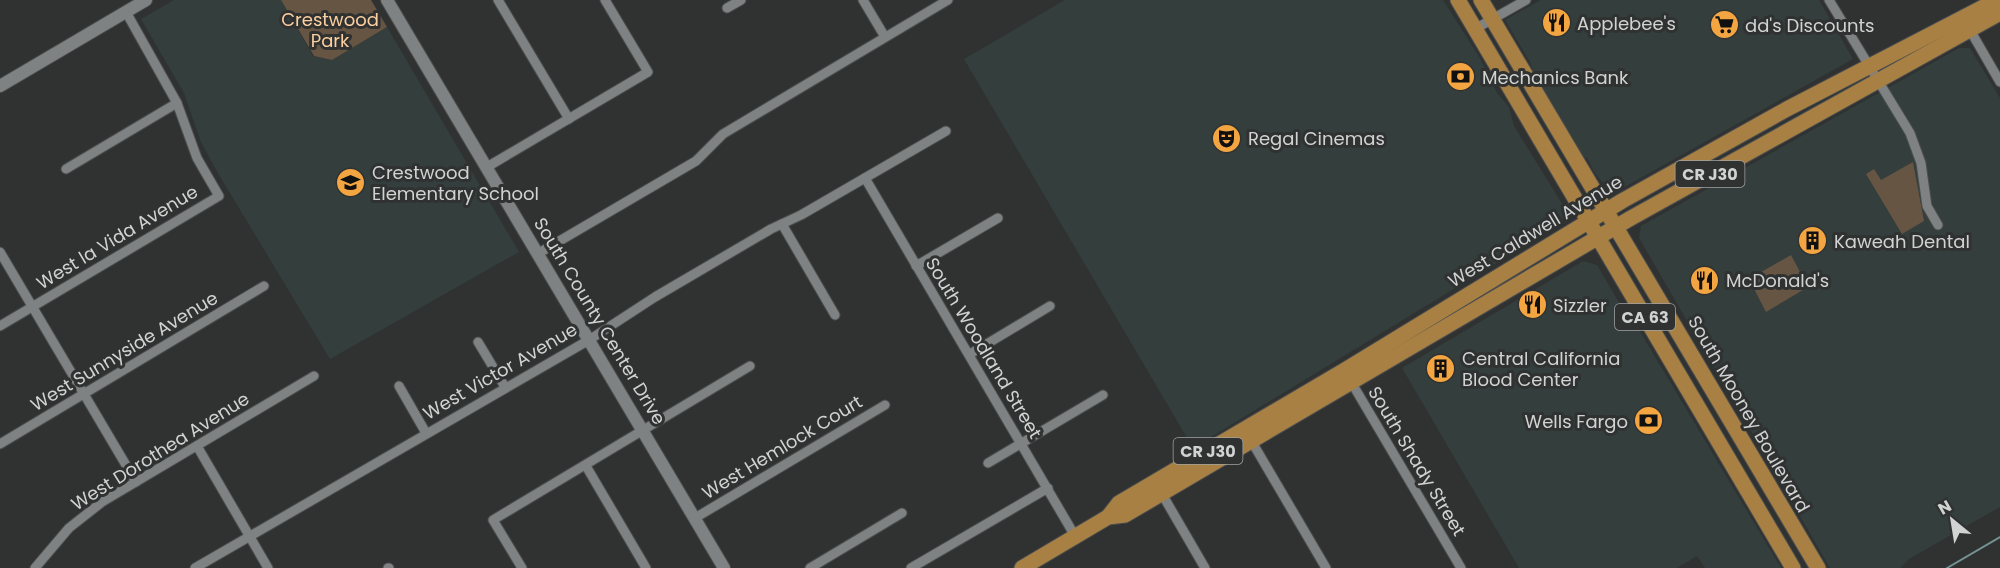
<svg xmlns="http://www.w3.org/2000/svg" width="2000" height="568" viewBox="0 0 2000 568" font-family="Poppins,sans-serif">
<rect width="100%" height="100%" fill="#303232"/>
<g fill="#333e3d">
<polygon points="174,0 281,0 313,56 332,60 387,27 519,252 330,359 219,175 201,142 184,93 141,19"/>
<polygon points="1065,0 1443,0 1480,58 1497,93 1509,107 1514,126 1566,210 1562,223 1193,448 964,59"/>
<polygon points="1541,0 1819,0 1853,59 1612,194 1594,172 1587,158 1584,157 1536,79 1530,62 1505,20"/>
<polygon points="1959,48 1970,48 2000,98 2000,507 1909,559 1900,568 1830,568 1639,238 1641,226"/>
<polygon points="1583,261 1597,265 1620,304 1623,303 1781,568 1705,568 1697,556 1677,568 1519,568 1402,368"/>
</g>
<g fill="#665543">
<polygon points="281,0 371,0 387,27 332,60 314,56"/>
<polygon points="1913,162 1924,221 1902,234 1866,174 1874,169 1881,180"/>
<polygon points="1791,255 1808,287 1766,312 1749,279"/>
</g>
<g fill="none" stroke-linecap="round" stroke-linejoin="round">
<polyline stroke="#739290" stroke-width="2" points="1947,568 2000,537"/>
<defs>
<g id="minor">
<polyline points="498,0 569,119"/>
<polyline points="863,0 885,37"/>
<polyline points="1829,0 1910,133 1921,163 1927,206 1938,225"/>
<polyline points="727,8 741,0"/>
<polyline points="1475,29 1526,0"/>
<polyline points="1970,30 2000,82"/>
<polyline points="487,167 648,72 605,0"/>
<polyline points="66,169 177,103"/>
<polyline points="865,178 1075,536"/>
<polyline points="782,224 835,315"/>
<polyline points="0,252 136,482"/>
<polyline points="539,253 696,161 723,134 948,0"/>
<polyline points="916,266 998,218"/>
<polyline points="0,326 219,196 197,158 177,103 126,12"/>
<polyline points="478,342 505,387"/>
<polyline points="970,354 1050,306"/>
<polyline points="1350,380 1461,568"/>
<polyline points="399,386 426,433"/>
<polyline points="1252,442 1326,568"/>
<polyline points="0,444 264,286"/>
<polyline points="197,446 268,568"/>
<polyline points="988,463 1103,395"/>
<polyline points="586,466 646,568"/>
<polyline points="1162,494 1205,568"/>
<polyline points="695,518 885,405"/>
<polyline points="35,568 69,528 102,502 314,376"/>
<polyline points="195,568 589,340 655,297 771,229 801,215 946,131"/>
<polyline points="388,568 389,568"/>
<polyline points="522,568 493,520 750,366"/>
<polyline points="810,568 902,513"/>
<polyline points="911,568 1048,488"/>
</g>
<g id="tertiary">
<polyline points="387,0 724,568"/>
<polyline points="0,86 146,0"/>
</g>
<g id="primary">
<polyline points="1458,0 1793,568"/>
<polyline points="1481,0 1818,568"/>
<polyline points="1108,517 1119,503 1345,370 1622,201 1787,109 1997,0"/>
<polyline points="1022,568 1108,517 1125,515 1631,218 2000,13"/>
</g>
</defs>
<use href="#minor" stroke="#4c4e4e" stroke-width="11"/>
<use href="#tertiary" stroke="#4c4e4e" stroke-width="14"/>
<use href="#primary" stroke="#4c4e4e" stroke-width="17"/>
<use href="#minor" stroke="#7f8282" stroke-width="9"/>
<use href="#tertiary" stroke="#7f8282" stroke-width="12"/>
<use href="#primary" stroke="#a88043" stroke-width="15"/>
</g>
<defs>
<symbol id="restaurant-disc" viewBox="-11 -11 22 22"><circle r="9.5" fill="#f2a541" stroke="#303232"/><path d="M-5-6h1v4h1v-4h1v4h1v-4h1v5L-1.5 .5V6h-2V.5L-5-1ZM5-6V6H3V1.5H1.5Q1.5-4 5-6Z" fill="#111"/></symbol>
<symbol id="supermarket-disc" viewBox="-11 -11 22 22"><circle r="9.5" fill="#f2a541" stroke="#303232"/><path d="M-6-5.5h2.5l.6 2H6L4.5 2H-2.5L-4.4-4H-6ZM-1.5 3.2a1.3 1.3 0 1 0 .1 0ZM3 3.2a1.3 1.3 0 1 0 .1 0Z" fill="#111"/></symbol>
<symbol id="bank-disc" viewBox="-11 -11 22 22"><circle r="9.5" fill="#f2a541" stroke="#303232"/><path d="M-6-4H6V4H-6ZM0-2.3a2.3 2.3 0 1 0 0 4.6a2.3 2.3 0 1 0 0-4.6Z" fill="#111"/></symbol>
<symbol id="theatre-disc" viewBox="-11 -11 22 22"><circle r="9.5" fill="#f2a541" stroke="#303232"/><path d="M-5-5.5Q0-4 5-5.5V0Q5 5 0 6Q-5 5-5 0ZM-3.3-2.5H-1v1.5H-3.3ZM1-2.5H3.3v1.5H1ZM-2.8 1Q0 5.5 2.8 1Z" fill="#111"/></symbol>
<symbol id="school-disc" viewBox="-11 -11 22 22"><circle r="9.5" fill="#f2a541" stroke="#303232"/><path d="M0-5L7-2L0 1L-7-2ZM-4 1L0 2.5L4 1V4Q0 6-4 4Z" fill="#111"/></symbol>
<symbol id="building-disc" viewBox="-11 -11 22 22"><circle r="9.5" fill="#f2a541" stroke="#303232"/><path d="M-4-6H4V6H1V3H-1V6H-4ZM-2.5-4.3h1.7v1.8h-1.7ZM.8-4.3h1.7v1.8H.8ZM-2.5-1h1.7V.8h-1.7ZM.8-1h1.7V.8H.8Z" fill="#111"/></symbol>
</defs>
<g fill-rule="evenodd">
<use href="#restaurant-disc" x="1540" y="6" width="33" height="33"/>
<use href="#supermarket-disc" x="1708" y="8" width="33" height="33"/>
<use href="#bank-disc" x="1444" y="60" width="33" height="33"/>
<use href="#theatre-disc" x="1210" y="122" width="33" height="33"/>
<use href="#school-disc" x="334" y="166" width="33" height="33"/>
<use href="#building-disc" x="1796" y="224" width="33" height="33"/>
<use href="#restaurant-disc" x="1688" y="264" width="33" height="33"/>
<use href="#restaurant-disc" x="1516" y="288" width="33" height="33"/>
<use href="#building-disc" x="1424" y="352" width="33" height="33"/>
<use href="#bank-disc" x="1632" y="404" width="33" height="33"/>
</g>
<g text-anchor="middle" dominant-baseline="central" stroke-width="6" stroke-linejoin="round" paint-order="stroke">
<g fill="#303232" stroke="#a1a3a2" stroke-width="1.5">
<rect x="1675.5" y="161" width="69" height="26" rx="4.5"/>
<rect x="1615" y="304" width="60" height="26" rx="4.5"/>
<rect x="1173.5" y="438" width="69" height="26" rx="4.5"/>
</g>
<g font-size="16" font-weight="bold" fill="#d1d3d2">
<text x="1710" y="174">CR J30</text>
<text x="1645" y="317">CA 63</text>
<text x="1208" y="451">CR J30</text>
</g>
<g font-size="18" fill="#fbcfa0" stroke="#303232">
<text x="330" y="19">Crestwood<tspan x="330" dy="21">Park</tspan></text>
</g>
<g font-size="18" fill="#d1d3d2" stroke="#303232" text-anchor="start">
<text x="1577" y="23">Applebee's</text>
<text x="1745" y="25">dd's Discounts</text>
<text x="1482" y="77">Mechanics Bank</text>
<text x="1248" y="138">Regal Cinemas</text>
<text x="372" y="172">Crestwood<tspan x="372" dy="21">Elementary School</tspan></text>
<text x="1834" y="241">Kaweah Dental</text>
<text x="1726" y="280">McDonald's</text>
<text x="1553" y="305">Sizzler</text>
<text x="1462" y="358">Central California<tspan x="1462" dy="21">Blood Center</tspan></text>
<text x="1628" y="421" text-anchor="end">Wells Fargo</text>
</g>
<g font-size="18" fill="#d1d3d2" stroke="#303232">
<text transform="translate(1535 231) rotate(-31)">West Caldwell Avenue</text>
<text transform="translate(117 237) rotate(-31)">West la Vida Avenue</text>
<text transform="translate(600 321) rotate(59)">South County Center Drive</text>
<text transform="translate(984 348) rotate(59)">South Woodland Street</text>
<text transform="translate(124 351) rotate(-31)">West Sunnyside Avenue</text>
<text transform="translate(500 371) rotate(-30)">West Victor Avenue</text>
<text transform="translate(1749 414) rotate(60)">South Mooney Boulevard</text>
<text transform="translate(782 447) rotate(-31)">West Hemlock Court</text>
<text transform="translate(160 451) rotate(-32)">West Dorothea Avenue</text>
<text transform="translate(1417 461) rotate(59)">South Shady Street</text>
</g>
</g>
<g transform="translate(1952 520) rotate(330)" stroke="#303232" stroke-width="4.5" paint-order="stroke">
<path d="M0-4.5L10 22L0 15L-10 22Z" fill="#d1d3d2"/>
<text y="-9" font-size="16" font-weight="bold" text-anchor="middle" fill="#d1d3d2">N</text>
</g>
</svg>
